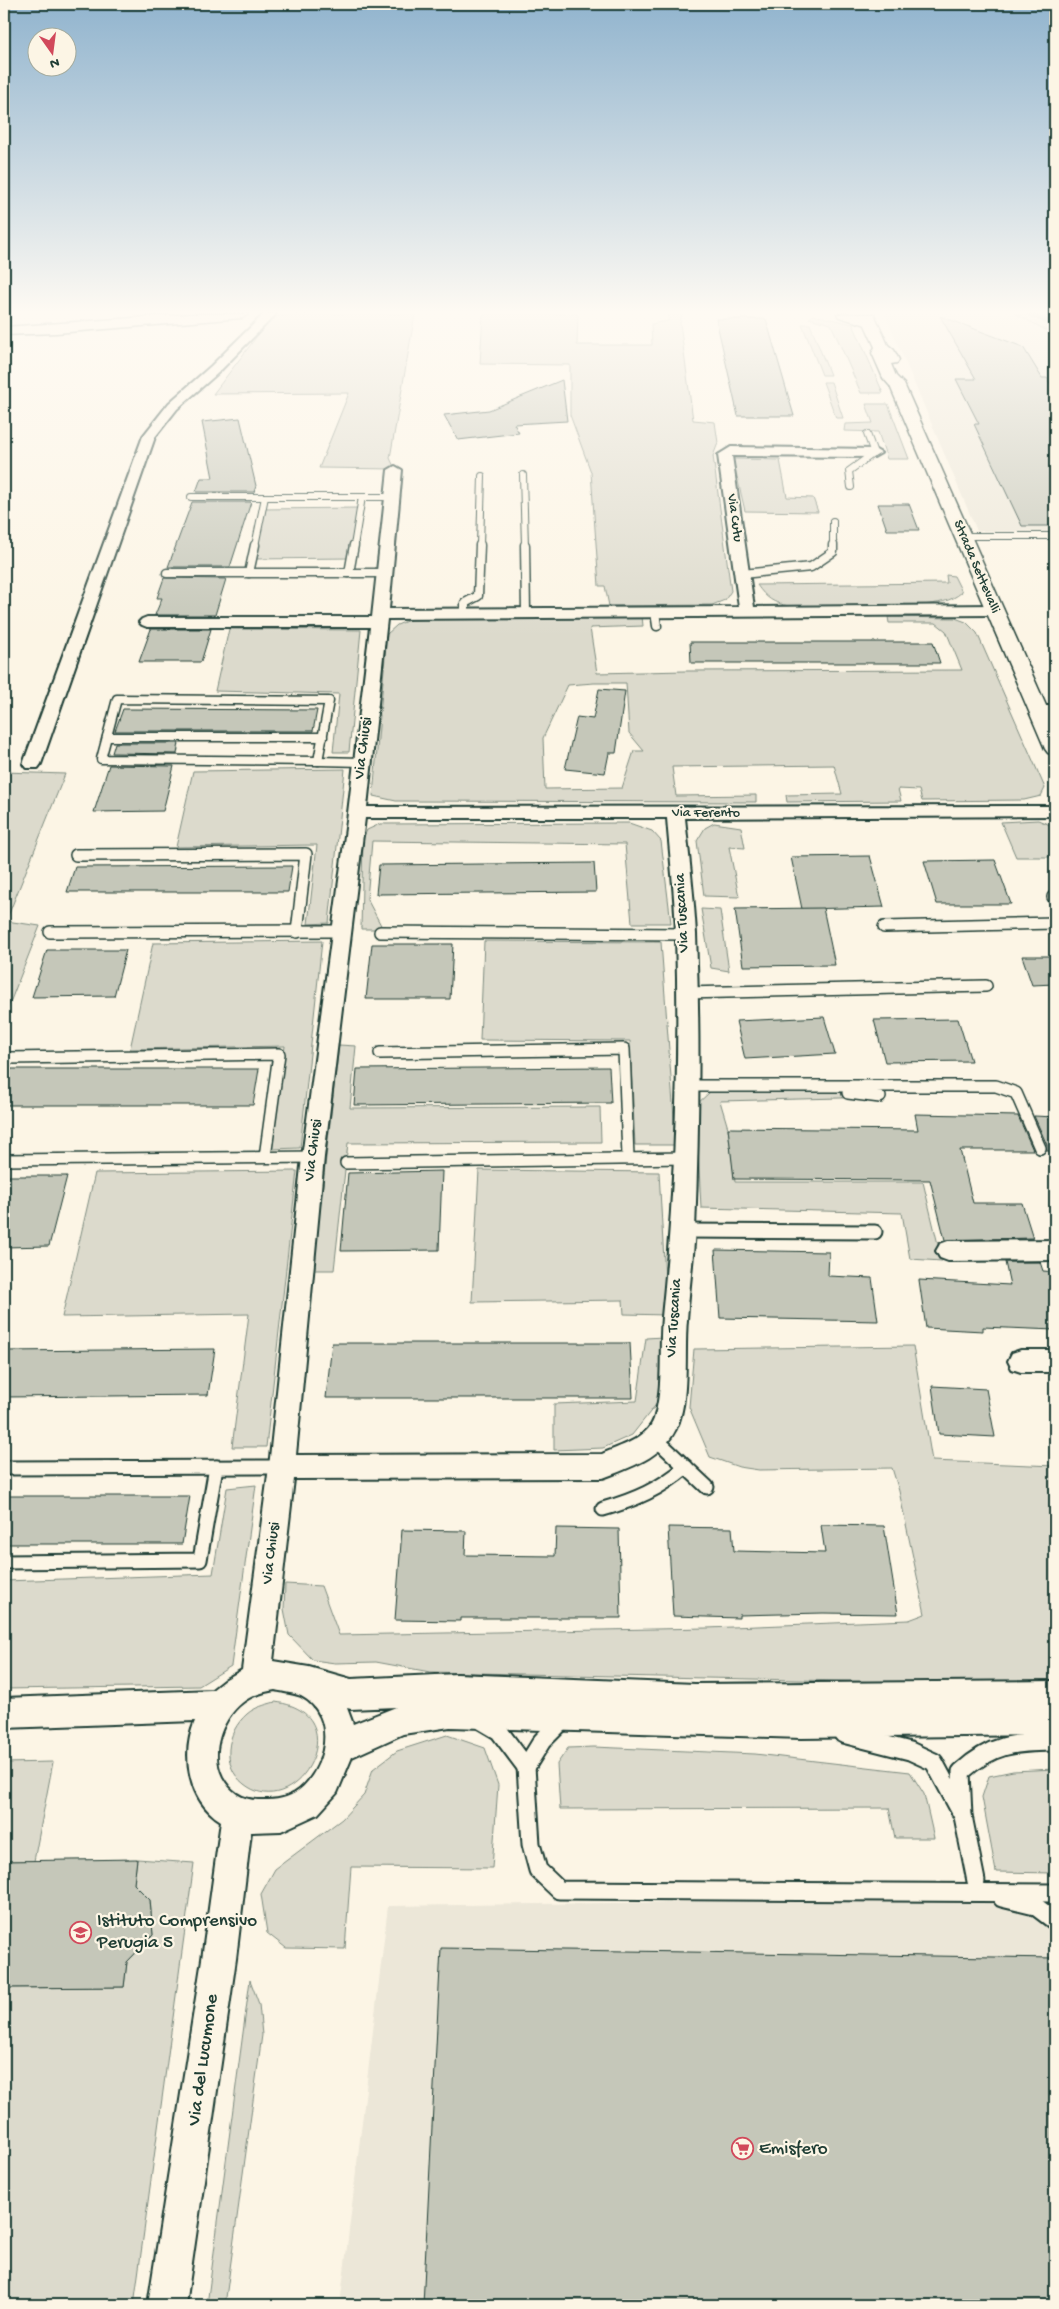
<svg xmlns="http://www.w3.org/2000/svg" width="1059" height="2309" viewBox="0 0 1059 2309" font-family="'Gochi Hand',sans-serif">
<rect width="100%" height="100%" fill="#fcf5e5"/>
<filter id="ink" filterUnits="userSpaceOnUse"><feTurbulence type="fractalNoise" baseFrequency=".02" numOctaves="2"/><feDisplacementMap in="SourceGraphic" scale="10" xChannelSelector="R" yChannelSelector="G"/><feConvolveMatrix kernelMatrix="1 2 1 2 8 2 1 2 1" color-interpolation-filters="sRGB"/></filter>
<g filter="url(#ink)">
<g fill="#ece7d8">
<polygon points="885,314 1016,314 1055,335 1055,532 977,531"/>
<polygon points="1055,1897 1055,2305 340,2305 388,1906"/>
</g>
<g fill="#dcdacc" stroke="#7e8c80" fill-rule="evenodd">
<polygon points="307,314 415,314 390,458 395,469 319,468 349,393 213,394 268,322 278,316"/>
<polygon points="483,314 578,314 577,345 652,345 651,324 668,321 669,314 682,314 680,323 693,420 715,422 718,443 713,456 731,591 725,600 712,605 609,606 605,586 599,586 591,472 570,415 570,365 480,364"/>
<polygon points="1016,314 1055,314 1055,335"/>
<polygon points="813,315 853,324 883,393 861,393 831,324 809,318"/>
<polygon points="802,324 810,324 830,375 822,375"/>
<polygon points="823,382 831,382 843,418 836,418"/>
<polygon points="866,404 888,404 909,459 887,459 878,432 844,431 845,424 873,423"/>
<polygon points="733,459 780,460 787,497 813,498 818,512 745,511"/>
<polygon points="360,508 351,558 252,559 262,509"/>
<path d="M946,575L954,576L962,592C951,602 937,603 923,605L789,606C773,603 766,598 757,585L947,583Z"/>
<path d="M642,616L643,626L590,628L597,673L685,671L962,670L946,631L936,623H889L888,617L955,618L966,622L977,633L1045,788L1041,796L1024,800L922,801L919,790L898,789L901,801L787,802L786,795L842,794L834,765L672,767L676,796L756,795V802L396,801L373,796L387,634L397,625L414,618ZM594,683H626L629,733L644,751H634L622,788L545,789L543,738L568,685Z"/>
<polygon points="229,629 361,630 349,752 333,752 339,694 215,691"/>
<polygon points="345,769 329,923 308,924 317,845 176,847 193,771"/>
<polygon points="4,772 65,774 6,921 40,926 4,1018"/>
<polygon points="1038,820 1055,827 1055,857 1016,857 1001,822"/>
<polygon points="629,823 652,831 661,841 671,923 632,923 625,844 372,841 367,899 383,929 361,929 363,839 367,830 380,824"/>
<polygon points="714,823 741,827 745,848 729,847 739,897 704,896 697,841 705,828"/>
<polygon points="701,909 720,910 729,971 711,968"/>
<polygon points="322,941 300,1148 272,1149 285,1046 130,1049 153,943"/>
<polygon points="484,941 661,942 676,1145 635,1145 630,1041 480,1040"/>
<polygon points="339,1045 356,1046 350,1108 600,1107 601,1142 348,1143 334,1270 313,1270"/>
<polygon points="876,1087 880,1097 720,1101 728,1128 735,1182 923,1182 942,1261 910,1259 902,1213 701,1208 696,1105 710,1092"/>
<polygon points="479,1170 659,1172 667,1315 624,1314 623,1300 472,1302"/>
<polygon points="297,1171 266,1447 232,1447 249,1314 62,1317 95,1173"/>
<polygon points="663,1337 658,1402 632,1435 603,1448 554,1450 554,1404 637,1401 646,1338"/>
<polygon points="913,1346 932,1461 1055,1466 1055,1684 936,1683 430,1672 376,1662 335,1663 313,1660 289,1635 284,1609 285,1584 321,1586 339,1635 707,1628 909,1620 925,1614 899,1491 892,1468 759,1470 739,1467 710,1457 689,1407 694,1349"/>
<polygon points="256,1485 231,1666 199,1686 4,1689 4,1581 213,1574 227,1488"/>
<path d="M275,1702C360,1712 297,1826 244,1784C221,1766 226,1732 247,1714C255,1707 265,1705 275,1702Z"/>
<polygon points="447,1735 485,1748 498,1785 492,1868 351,1867 345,1949 286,1948 267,1933 261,1894 275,1869 342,1819 364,1795 373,1769 397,1751"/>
<polygon points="594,1747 755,1754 910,1772 924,1794 934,1838 895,1838 889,1808 560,1809 557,1764 568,1748"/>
<polygon points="53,1762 34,1861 4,1861 4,1763"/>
<polygon points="1055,1769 1055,1873 996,1872 982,1797 989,1776 1013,1771"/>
<polygon points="137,1859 194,1863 134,2305 4,2305 4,1988 124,1987 127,1962 153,1935 150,1900 134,1884"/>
<polygon points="250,1980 259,2004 262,2035 225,2305 207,2305"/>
</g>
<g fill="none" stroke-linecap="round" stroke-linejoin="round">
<polyline stroke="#758479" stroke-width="5" points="1030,314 1055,325"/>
</g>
<g fill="#c5c7b9" stroke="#1f3d34">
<polygon points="940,316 1023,347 1042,378 1047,378 1055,392 1055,526 1022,526 974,424 979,424 956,379 976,379"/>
<polygon points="716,319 766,319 794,416 738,416"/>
<polygon points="562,380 567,421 514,424 519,433 458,440 444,415 489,410"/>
<polygon points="240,418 256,486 254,492 196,492 201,478 213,478 202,422"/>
<polygon points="192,502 251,502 230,567 168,567"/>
<polygon points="878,504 909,504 919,530 887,530"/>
<polygon points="164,578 226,579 215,615 155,615 162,598 157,598"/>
<polygon points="151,629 211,629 201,662 139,662"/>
<polygon points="690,642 933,642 940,663 691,663"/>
<polygon points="599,689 625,691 616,753 609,753 605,773 565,769 577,717 593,719"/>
<polygon points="123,709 317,710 313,731 115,731"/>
<polygon points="115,743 179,743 177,754 112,753"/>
<polygon points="109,765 174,766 163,811 94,812"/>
<polygon points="870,856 884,907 802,909 791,857"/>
<polygon points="995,860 1011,904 937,904 924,861"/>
<polygon points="594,863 596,892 376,894 379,865"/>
<polygon points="292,866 288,892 67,892 75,867"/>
<polygon points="823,908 835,965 743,966 735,909"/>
<polygon points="372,944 453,944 450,999 366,999"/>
<polygon points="47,950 126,950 114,996 32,997"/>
<polygon points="1022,956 1055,956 1055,984 1032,985"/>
<polygon points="824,1017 835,1054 745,1059 736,1021"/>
<polygon points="958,1019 971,1061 885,1062 874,1020"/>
<polygon points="609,1067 611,1103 354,1105 357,1069"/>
<polygon points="11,1069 259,1069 253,1105 4,1105 4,1092"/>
<polygon points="915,1114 1018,1116 1033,1150 960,1150 973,1203 1022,1203 1033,1238 945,1240 930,1180 734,1179 728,1128 918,1130"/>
<polygon points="1034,1116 1055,1117 1055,1151 1047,1151 1047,1145"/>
<polygon points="442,1171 439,1250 341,1251 348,1173"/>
<polygon points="4,1176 67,1176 49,1246 4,1247"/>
<polygon points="715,1250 829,1252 828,1276 872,1278 878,1321 720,1318"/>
<polygon points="1005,1262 1040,1262 1043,1271 1055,1272 1055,1330 983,1327 983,1331 926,1328 919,1280 1010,1285"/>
<polygon points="332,1343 630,1343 633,1398 326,1398"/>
<polygon points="215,1349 208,1395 4,1397 4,1351"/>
<polygon points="932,1386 986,1389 995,1437 939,1434"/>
<polygon points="4,1496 190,1496 182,1544 4,1544"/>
<polygon points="821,1525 884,1526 898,1614 823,1613 739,1615 739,1618 673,1616 668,1527 732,1528 734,1551 825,1553"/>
<polygon points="556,1528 619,1529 621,1618 461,1618 461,1621 395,1620 402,1530 466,1531 465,1555 555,1556"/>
<polygon points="137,1859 134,1884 150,1900 153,1935 127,1962 124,1987 4,1988 4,1861"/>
<polygon points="441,1948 1055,1958 1055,2305 423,2305"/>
</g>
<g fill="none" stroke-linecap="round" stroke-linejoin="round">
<defs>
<g id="service-far4">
<polyline points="523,475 525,546"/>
<polyline points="851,487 849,471 874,453 867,434"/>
<polyline points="191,497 393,497"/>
<polyline points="833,521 833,546"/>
<polyline points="964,536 1055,536"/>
<polyline points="255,546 265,497"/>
<polyline points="354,546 362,497"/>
<polyline points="480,546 482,476"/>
</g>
<g id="service-far3">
<polyline points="525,545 526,613"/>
<polyline points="167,573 385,573"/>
<polyline points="249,573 255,545"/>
<polyline points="349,573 354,545"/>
<polyline points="742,574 811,567 833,552 833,545"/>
<polyline points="655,612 657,626"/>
<polyline points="465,613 465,603 478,596 480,545"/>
<polygon points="117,699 329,701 318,761 101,759"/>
<polyline points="107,737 323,737"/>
<polyline points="318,761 363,762"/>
</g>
<g id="service-far2">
<polyline points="76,855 306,854 297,932"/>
<polyline points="1053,897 1055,897"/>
<polyline points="884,927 1055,923"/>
<polyline points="50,932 341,931"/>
<polyline points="380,932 686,934"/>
<polyline points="685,993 986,986"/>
<polyline points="380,1053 624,1049 628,1158"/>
<polyline points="10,1058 279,1054 265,1157"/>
<polyline points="686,1086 996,1086 1016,1093 1040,1148"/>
<polyline points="848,1093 880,1097"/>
<polyline points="4,1160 313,1157"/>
<polyline points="346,1163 686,1158"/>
</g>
<g id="service-far1">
<polyline points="683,1231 875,1232"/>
<polyline points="656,1439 707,1487"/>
<polyline points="4,1468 282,1467"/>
<path d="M603,1509C635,1500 660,1489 686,1467"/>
<polyline points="4,1562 200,1560 216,1467"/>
</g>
<g id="service">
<polyline points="482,1721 499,1731 526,1767 542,1741 563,1720"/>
<path d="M843,1734L910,1751L934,1762L963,1816L961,1772C993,1743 1014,1743 1055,1742"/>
<polyline points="526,1767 531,1844 538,1870 559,1890 1055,1893"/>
<polyline points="963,1816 976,1881"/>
<polyline points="1002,1898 1035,1906 1055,1921"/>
</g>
<g id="minor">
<polygon points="264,314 276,314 219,372 177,409 155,437 41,764 38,768 26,768 23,764 143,436 169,403 211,366"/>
<path d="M731,447L874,449L881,453L874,457L732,456L754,607L995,605L1000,607L1003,610L1000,613L995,615L387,619L367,807L1055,806V816L685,818C689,856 694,896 696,934C700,1032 699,1132 695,1230C693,1260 689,1290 687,1320C684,1353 690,1400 676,1429C662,1458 631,1467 603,1478L294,1479L273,1661L309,1667L351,1679L457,1674L695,1684L1055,1681V1735L801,1738L450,1727L403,1734L352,1757L337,1793L318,1814L281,1831L251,1832L236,1959L186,2305H148L202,1959L221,1821C188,1801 181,1754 195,1721L4,1728V1698L212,1690L226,1679L242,1670L269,1467L302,1157L348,813L370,627H147L142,625L139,622L142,619L147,617H372L388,470L395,466L402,470L389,609L739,607L718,455ZM365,818H667C670,857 675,896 676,935C680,1062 675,1191 662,1317C659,1350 664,1387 654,1419C647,1439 619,1446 602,1454L296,1455L324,1157ZM275,1690C283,1692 294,1693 301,1696C339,1716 326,1773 295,1793C283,1800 272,1800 258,1800C242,1800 230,1792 222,1777C208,1749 225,1709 253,1696C260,1693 268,1691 275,1690ZM396,1707L353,1724L347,1708L351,1709Z"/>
<polygon points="1038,706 1055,706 1055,716 1032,715 1030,711 1032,707"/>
<polygon points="1055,1240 1055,1260 948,1261 940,1258 936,1251 940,1244 948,1241"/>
<polygon points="1021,1350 1055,1350 1055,1372 1021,1372 1012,1369 1008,1361 1012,1353"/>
</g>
<g id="tertiary">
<polygon points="190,314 249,314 242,318 56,333 4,335 4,327"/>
<path d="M837,314C849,314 868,312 877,322L870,326L839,317Z"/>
</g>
<polygon id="secondary" points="860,314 874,314 888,345 894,350 899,360 897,363 891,364 896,376 904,384 1055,726 1055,755 1048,753 1045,749 893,393 890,386 883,378 872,353 875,347"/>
</defs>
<use href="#service-far4" stroke="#1f3d34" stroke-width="8"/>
<use href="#service-far3" stroke="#1f3d34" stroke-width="11"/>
<use href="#service-far2" stroke="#1f3d34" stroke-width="14"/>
<use href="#service-far1" stroke="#1f3d34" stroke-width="17"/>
<use href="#service" stroke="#1f3d34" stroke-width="21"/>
<use href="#minor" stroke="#1f3d34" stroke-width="4"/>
<use href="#tertiary" stroke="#1f3d34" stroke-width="3"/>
<use href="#secondary" stroke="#1f3d34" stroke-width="3"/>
<use href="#service-far4" stroke="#fcf5e5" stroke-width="6"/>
<use href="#service-far3" stroke="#fcf5e5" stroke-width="8"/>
<use href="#service-far2" stroke="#fcf5e5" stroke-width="11"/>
<use href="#service-far1" stroke="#fcf5e5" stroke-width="13"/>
<use href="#service" stroke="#fcf5e5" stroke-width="17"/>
<use href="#minor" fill="#fcf5e5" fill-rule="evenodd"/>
<use href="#tertiary" fill="#fcf5e5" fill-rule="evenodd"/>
<use href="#secondary" fill="#fcf5e5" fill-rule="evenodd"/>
</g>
</g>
<linearGradient id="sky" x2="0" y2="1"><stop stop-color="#91b4ce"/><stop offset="0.49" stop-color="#fefaf3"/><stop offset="1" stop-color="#fefaf3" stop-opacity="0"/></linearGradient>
<rect width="1059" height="637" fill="url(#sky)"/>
<defs>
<symbol id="school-ring" viewBox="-11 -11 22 22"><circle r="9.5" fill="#fcf5e5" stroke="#d1495b" stroke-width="1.5"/><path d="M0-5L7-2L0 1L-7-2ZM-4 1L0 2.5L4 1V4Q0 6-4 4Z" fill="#d1495b"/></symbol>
<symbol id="supermarket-ring" viewBox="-11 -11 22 22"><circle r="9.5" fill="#fcf5e5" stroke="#d1495b" stroke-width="1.5"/><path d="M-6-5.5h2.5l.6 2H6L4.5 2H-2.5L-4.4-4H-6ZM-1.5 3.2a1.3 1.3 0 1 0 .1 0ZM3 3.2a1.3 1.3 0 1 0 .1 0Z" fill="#d1495b"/></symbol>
</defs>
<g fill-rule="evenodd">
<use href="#school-ring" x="68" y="1920" width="25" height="25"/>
<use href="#supermarket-ring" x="730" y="2136" width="25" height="25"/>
</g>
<g text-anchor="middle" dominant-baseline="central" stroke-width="4.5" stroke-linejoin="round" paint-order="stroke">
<g font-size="14" fill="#1f3d34" stroke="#fcf5e5">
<text transform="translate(734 518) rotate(82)">Via Cutu</text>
<text transform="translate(976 567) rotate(67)">Strada Settevalli</text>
<text x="706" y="813">Via Ferento</text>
</g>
<g font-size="16" fill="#1f3d34" stroke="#fcf5e5">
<text transform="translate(364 748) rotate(-83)">Via Chiusi</text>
<text transform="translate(683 913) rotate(-93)">Via Tuscania</text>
<text transform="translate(314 1150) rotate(-83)">Via Chiusi</text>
<text transform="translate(675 1318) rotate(-86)">Via Tuscania</text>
<text transform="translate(272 1553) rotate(-83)">Via Chiusi</text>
</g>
<g font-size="19" fill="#1f3d34" stroke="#fcf5e5" text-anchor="start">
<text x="97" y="1921">Istituto Comprensivo<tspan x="97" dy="22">Perugia 5</tspan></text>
<text x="759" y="2149">Emisfero</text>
</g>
<g font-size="19" fill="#1f3d34" stroke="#fcf5e5">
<text transform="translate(204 2060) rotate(-82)">Via del Lucumone</text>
</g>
</g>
<rect width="1059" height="2309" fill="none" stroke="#fcf5e5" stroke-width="20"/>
<rect x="10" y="10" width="1039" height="2289" fill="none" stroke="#1f3d34" stroke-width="2" filter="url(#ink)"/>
<g transform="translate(52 52) rotate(166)"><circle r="24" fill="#fcf5e5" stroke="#a4ab9e"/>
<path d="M0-4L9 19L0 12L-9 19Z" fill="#d1495b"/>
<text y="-8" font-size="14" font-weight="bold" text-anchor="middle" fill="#1f3d34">N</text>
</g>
</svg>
